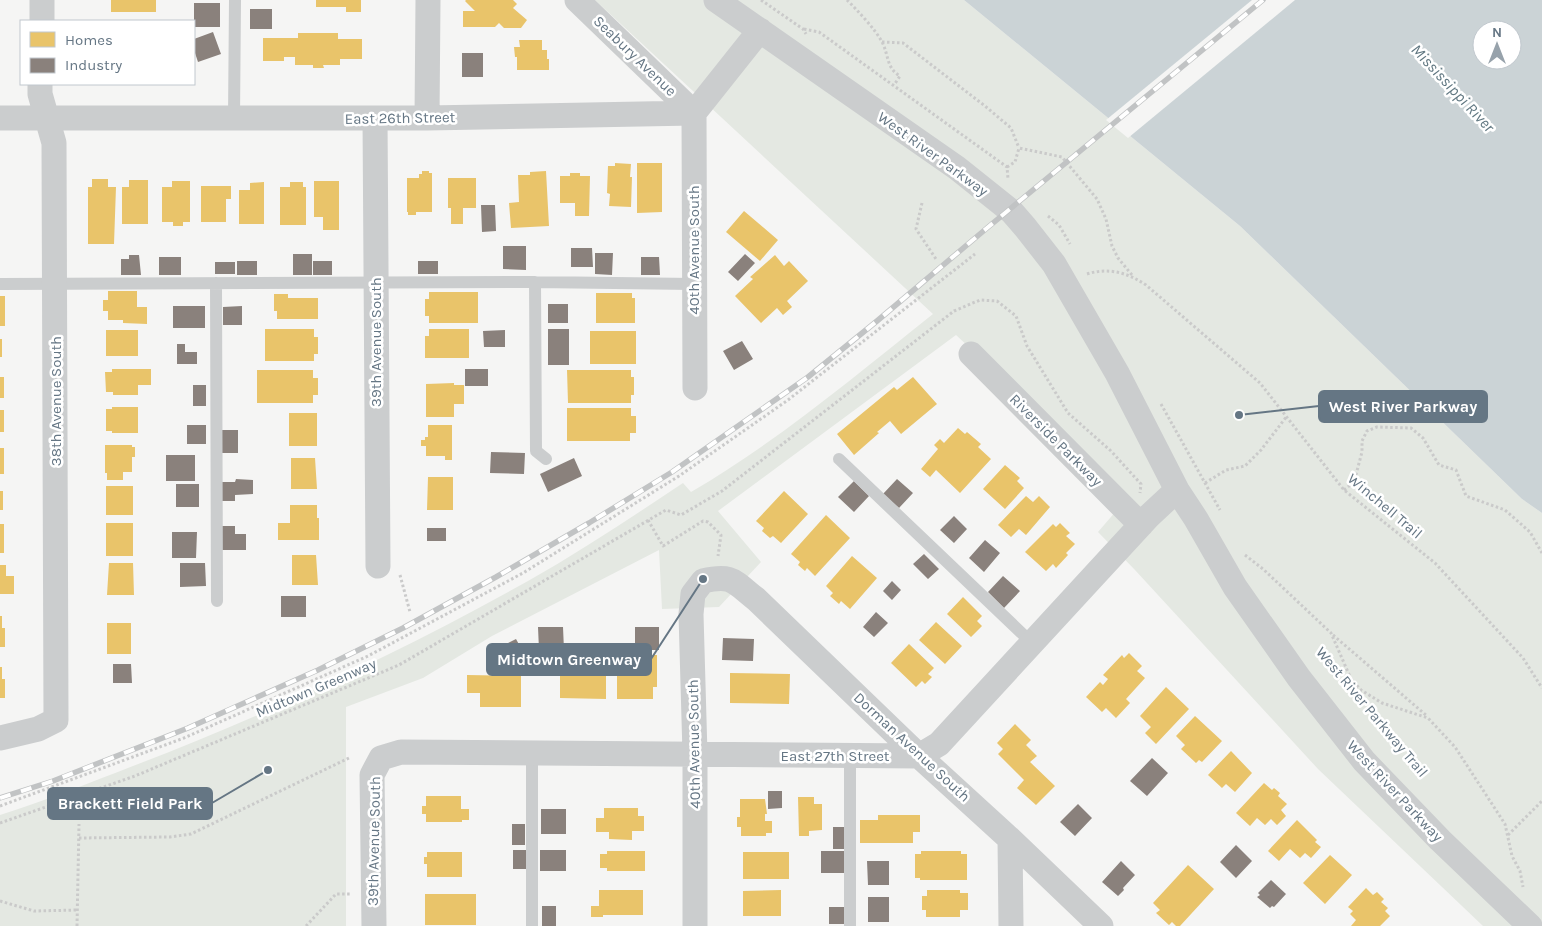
<svg xmlns="http://www.w3.org/2000/svg" width="1542" height="926" font-family="Karla,sans-serif">
	<rect width="100%" height="100%" fill="#f5f5f4"/>
	<!-- green -->
	<path fill="#e4e8e2" d="M595,0H964L1240,226L1522,499L1542,513V926H1483L1318,769L1135,570L1098,532L1129,496L956,335L718,511L761,562L719,607L662,609L659,550L492,636L423,678L346,707V926H0V815C45,801 89,783 133,766C269,714 401,652 528,581C581,551 632,517 683,483L691,492C777,442 855,376 933,314Z"/>
	<!-- water -->
	<path fill="#cbd3d6" fill-rule="evenodd" d="M964,0H1542V513L1522,499L1240,226ZM1482,30H1512V60H1482Z"/>
	<!-- pier -->
	<path fill="#f5f5f4" d="M1252,0H1295L1128,138L1106,120Z"/>
	<!-- homes -->
	<path fill="#e9c46a" d="M111,0H156V12H111Z
		M316,0H361V12H346V7H316Z
		M466,0H513L517,4L513,8L527,20L521,28H504L499,23L495,27H463V11H475L465,1Z
		M298,33H338V39H362V59H340V65H323L324,68H313V65H295V57H284V61H263V38H298Z
		M519,40H542V50H547V59H549V70H517V57H515L514,47H520Z
		M615,163L631,164L630,177H632L631,207L609,206L610,194L607,193L608,166H615Z
		M637,163H662V212L637,213Z
		M422,171H429V173H432V212H416V215H408V212H407V178H419V174H422Z
		M546,171L549,226L511,228L509,203L519,202L518,175H530V172Z
		M570,173H580V176H590L589,216H575V203H560V176H570Z
		M448,178H476V208H463V224H451V208H448Z
		M92,179H108V187H116L114,244H88V187H92Z
		M129,180H148V224H122V187H129Z
		M172,181H190V222H183V226H173V222H162V187H172Z
		M314,181H339V230H323V217H314Z
		M264,182V224H239V190H250V183Z
		M290,182H303V187H306V225H280V187H290Z
		M201,186H231V199H226V222H201Z
		M744,211L778,240L760,261L726,232Z
		M775,255L784,266L789,261L808,281L787,301L792,307L783,315L777,308L761,323L735,296L753,279L750,277Z
		M108,291H137V307H147V324L123,323V320H108V311H103V300H108Z
		M429,292H478V323H429V316H425V299H429Z
		M596,293H632V298H635V323H596Z
		M274,294H288V298H318V319H277V311H274Z
		M0,296H5V326H0Z
		M265,329H314V337H318V354H314V361H265Z
		M429,329H469V358H425V336H429Z
		M106,330H138V356H106Z
		M590,331H636V364H590Z
		M0,339H2V357H0Z
		M112,369H151V385H138V395H113V392H106L105,372H112Z
		M257,370H313V378H318V395H313V403H257Z
		M567,370H631V377H634V395H631V403H568Z
		M0,377H4V398H0Z
		M913,377L937,404L901,434L890,421L877,432L879,433L854,455L837,434L894,387L897,390Z
		M454,383V385H464V404H454V417H426V384Z
		M112,407H138V433H112V431H106V409H112Z
		M567,408H631V416H636V433H630V441H567Z
		M0,410H4V432H0Z
		M289,413H317V446H289Z
		M428,425H452V460H445V456H426V446H421V440H425V437H428Z
		M958,428L965,434L967,432L981,444L978,447L991,459L960,493L936,470L930,477L921,469L938,449L934,445L940,439L944,443Z
		M105,445H132V447H135V457H132V472H123V480H107V473H105Z
		M0,448H4V474H0Z
		M291,458H315L317,489H291Z
		M1005,465L1020,478L1017,481L1024,488L1005,509L983,489Z
		M428,477H453V510H427Z
		M106,486H133V515H106Z
		M0,491H3V510H0Z
		M784,491L808,514L781,543L773,536L770,538L762,531L764,528L756,521Z
		M1026,496L1033,502L1039,496L1050,507L1026,535L1019,529L1011,537L998,525Z
		M290,505H317V518H319V540H278V523H290Z
		M826,515L850,538L815,576L807,568L805,571L798,565L800,562L791,554Z
		M106,523H133V556H106Z
		M1060,523L1070,533L1066,536L1075,544L1066,553L1068,555L1056,568L1053,564L1046,571L1025,552L1053,524L1056,527Z
		M0,524H4V553H0Z
		M292,555H316L318,585H292Z
		M852,556L877,578L850,609L841,601L839,604L830,596L833,593L826,586Z
		M109,563H133L134,595H107Z
		M0,565H6V576H14V594H0Z
		M963,597L982,616L977,621L982,626L971,637L947,614Z
		M0,616H2V628H5V647H0Z
		M936,622L962,646L945,664L919,640Z
		M107,623H131V654H107Z
		M909,644L934,668L928,674L932,677L925,684L922,681L916,687L891,663Z
		M1129,653L1142,666L1137,671L1145,678L1126,699L1130,703L1116,718L1106,708L1102,712L1086,697L1100,682L1103,685L1108,679L1103,675L1122,655L1124,658Z
		M629,655H657V687H653V699H617V671H629Z
		M0,667H2V679H5V698H0Z
		M560,668H606V699L560,698Z
		M730,673L790,674L789,704L730,703Z
		M467,675L521,676V707H480V693H467Z
		M1166,687L1189,709L1156,744L1145,733L1151,727L1140,716Z
		M1195,716L1222,741L1202,762L1199,760L1196,763L1181,749L1185,745L1176,736Z
		M1015,724L1031,740L1026,745L1037,756L1030,762L1055,786L1036,805L1017,788L1024,780L998,754L1003,749L997,743Z
		M1231,751L1252,773L1235,792L1226,784L1222,788L1208,775Z
		M1264,783L1272,790L1274,788L1280,793L1278,796L1287,804L1281,810L1286,816L1277,825L1271,819L1265,825L1257,818L1250,826L1236,813Z
		M426,796H461V809H469V820H462V822H426V814H422V806H426Z
		M798,797H814V804H822V830L809,831V836H799Z
		M740,799H765L767,814H765V821H772V833H766V836H741V827H737V817H740Z
		M604,808H638V816H644V831H632V840L609,839V832H596V818H604Z
		M878,815H920V832H913V843H860V820H878Z
		M1297,820L1317,840L1315,842L1321,847L1311,858L1305,853L1300,858L1290,849L1279,861L1268,851Z
		M607,851H645V871H607V868H600V854H607Z
		M921,851H961V854H967V880H920V878H915V854H921Z
		M427,852H462V877H427V864H424V857H427Z
		M743,852H789V879H743Z
		M1330,855L1352,875L1325,904L1303,883Z
		M1188,865L1214,889L1180,926H1176L1172,922L1169,925L1156,913L1160,910L1153,903Z
		M1366,888L1373,895L1377,892L1384,899L1381,902L1388,908L1385,911L1390,916L1380,926H1351L1356,920L1350,914L1353,911L1348,907Z
		M599,890H643V915H603V917H591V906H599Z
		M781,890V916H743V891Z
		M927,890H960V893H968V910H960V917H926V910H922V896H927Z
		M425,894H476V925H425Z"/>
	<!-- industry -->
	<path fill="#8a817c" d="M194,3H220V27H194Z
		M250,9H272V29H250Z
		M213,32L221,54L198,62L194,50V39Z
		M462,53H483V77H462Z
		M481,205H495L496,231L482,232Z
		M503,246H526V270L503,269Z
		M571,248H592L593,267H571Z
		M595,253H613L612,275L595,274Z
		M293,254H312V275H293Z
		M745,254L755,263L738,281L728,272Z
		M129,255H139L141,275H121V259H129Z
		M159,257H181V275H159Z
		M641,257H659L660,275H641Z
		M237,261H257V275H237Z
		M313,261H332V275H313Z
		M418,261H438V274H418Z
		M215,262H235V274H215Z
		M548,304H568V323H548Z
		M173,306H205V328H173Z
		M242,306V325H223V307Z
		M548,329H569V365H548Z
		M505,330V347H484L483,331Z
		M742,341L753,359L734,370L723,351Z
		M177,344H185V352H197V364H177Z
		M465,369H488V386H465Z
		M193,385H206V406H193Z
		M187,425H206V444H187Z
		M220,430H238V453H220Z
		M491,452L525,453L524,474L490,473Z
		M166,455H195V481H166Z
		M574,458L582,476L548,492L540,474Z
		M236,479L253,480V494L235,495V501H220V482H235Z
		M897,479L913,493L899,508L883,494Z
		M854,481L869,496L854,512L838,497Z
		M176,484H199V507H176Z
		M954,516L967,529L954,543L940,530Z
		M219,526H235V534H246V550H219Z
		M427,528H446V541H427Z
		M172,532H197L196,558H172Z
		M985,540L1000,553L984,572L969,558Z
		M924,554L939,569L928,579L913,564Z
		M180,563H205L206,586L180,587Z
		M1003,576L1020,591L1004,608L988,592Z
		M892,581L901,590L892,600L883,591Z
		M281,596H306V617H281Z
		M876,612L888,623L874,637L863,627Z
		M538,627H563L564,650H539Z
		M635,627H659V650H635Z
		M723,638L754,639L753,661L722,660Z
		M516,639L527,659L511,668L500,647Z
		M113,664H131L132,683H113Z
		M1152,758L1168,773L1147,796L1130,781Z
		M768,791H782V808L768,809Z
		M1078,804L1092,818L1075,836L1060,822Z
		M541,809H566V834H541Z
		M512,824H525V845H512Z
		M833,827H845L846,849H833Z
		M1236,845L1252,861L1236,878L1220,862Z
		M513,850H526V869H513Z
		M540,850H566V871H540Z
		M821,851H846V873H821Z
		M867,861H889V885H868Z
		M1121,861L1135,875L1123,888L1124,890L1118,896L1102,882Z
		M1271,880L1286,894L1274,907L1272,906L1270,908L1257,897L1260,895L1258,893Z
		M868,897H889V922H868Z
		M542,906H556V926H542Z
		M829,907H844V924H829Z"/>
	<g fill="none" stroke-linecap="round" stroke-linejoin="round">
		<!-- path -->
		<path stroke="#cacaca" stroke-width="3" stroke-dasharray="2.5 2.5" stroke-linecap="butt" d="M761,0L803,29L806,34
			M847,0C857,10 876,30 882,42C889,55 886,68 900,76L894,85
			M804,29L819,32L1007,167L1008,179
			M882,42L903,43L985,106L1011,128L1019,148
			M1007,167L1015,162L1019,148L1062,157L1097,199L1106,219L1112,246L1118,258L1132,275
			M922,203L916,229L936,259
			M1048,216L1059,225L1070,244
			M1087,274C1109,267 1128,273 1146,285L1260,383L1344,490L1435,563L1523,658L1542,688
			M1161,404L1220,510
			M1205,483L1226,470L1245,466L1261,450L1287,416
			M1344,490L1354,482L1362,452V441L1367,431L1377,427L1411,428L1423,438L1439,465L1456,470L1466,496L1505,510L1530,532L1542,553
			M648,520L663,546L703,521L708,522L721,535L718,556
			M1245,555L1263,569L1331,633L1351,679L1361,690L1382,703L1428,718L1455,747L1505,824L1512,856L1520,871L1523,887
			M400,575L410,612
			M1333,635L1427,716
			M0,806L184,738L368,656L523,573L679,476L788,400L975,254
			M0,823L135,776L399,665L666,510L681,515L722,491L954,311L980,300L997,301L1016,316L1027,346L1068,413L1111,451L1141,484L1140,493
			M1508,835L1542,801
			M79,838L170,837L191,834L351,757
			M0,901L34,911L78,910
			M77,926L79,824
			M306,926L336,894H352"/>
		<!-- service -->
		<path stroke="#cbcdce" stroke-width="12" d="M234,118L235,0
			M535,282L536,451L546,459
			M216,283L217,601
			M0,284L535,282L694,284
			M839,459L1032,643
			M532,753V926
			M850,926V756"/>
		<!-- minor -->
		<path stroke="#cbcdce" stroke-width="25" d="M577,0L694,113L695,388
			M716,0L957,168L1012,212L1025,227L1054,264L1117,373L1177,490L1196,519L1235,587L1299,678L1364,761L1440,840L1530,926
			M42,21V0
			M0,118H427L694,113L760,30
			M375,118L378,566
			M427,118L428,0
			M971,354L1141,525
			M0,738L38,729L56,720L54,143L40,94V84
			M1010,839L1011,926
			M374,926L372,775L381,758L401,752L919,756L939,744L1149,516L1177,490
			M695,926V754L691,614L693,594L703,581C733,574 734,582 756,599L919,756L1010,839L1101,926"/>
		<!-- rail casing -->
		<g stroke="#c1c3c4" stroke-width="5.5">
			<path id="rail" d="M0,798L53,781L188,728L318,670L403,628L496,577L589,523L672,472L808,377L877,321L987,228L1263,0"/>
		</g>
		<!-- rail -->
		<use href="#rail" stroke="#fff" stroke-width="4" stroke-dasharray="11" stroke-linecap="butt"/>
	</g>
	<g text-anchor="middle" dominant-baseline="central" stroke-width="5" stroke-linejoin="round" paint-order="stroke">
		<!-- street labels -->
		<g font-size="15" fill="#657684" stroke="#fff">
			<text transform="translate(635 56) rotate(44)">Seabury Avenue</text>
			<text transform="translate(400 118) rotate(-1)">East 26th Street</text>
			<text transform="translate(933 154) rotate(36)">West River Parkway</text>
			<text transform="translate(694 250) rotate(-90)">40th Avenue South</text>
			<text transform="translate(376 342) rotate(-90)">39th Avenue South</text>
			<text transform="translate(56 401) rotate(-90)">38th Avenue South</text>
			<text transform="translate(1056 440) rotate(45)">Riverside Parkway</text>
			<text transform="translate(1385 506) rotate(40)">Winchell Trail</text>
			<text transform="translate(316 688) rotate(-23)">Midtown Greenway</text>
			<text transform="translate(1372 712) rotate(50)">West River Parkway Trail</text>
			<text transform="translate(694 744) rotate(-91)">40th Avenue South</text>
			<text transform="translate(912 747) rotate(43)">Dorman Avenue South</text>
			<text x="835" y="756">East 27th Street</text>
			<text transform="translate(1395 791) rotate(47)">West River Parkway</text>
			<text transform="translate(374 841) rotate(-89)">39th Avenue South</text>
		</g>
		<!-- water labels -->
		<g font-size="16" font-style="italic" fill="#607781" stroke="#fff">
			<text transform="translate(1453 88) rotate(47)">Mississippi River</text>
		</g>
	</g>
	<!-- callouts -->
	<path fill="none" stroke="#657684" stroke-width="2" d="M1239 415L1319 406M703 579L651 659M268 770L212 803"/>
	<g fill="#657684" stroke="#fff" stroke-width="2">
		<circle cx="1239" cy="415" r="5"/>
		<circle cx="703" cy="579" r="5"/>
		<circle cx="268" cy="770" r="5"/>
	</g>
	<g fill="#657684" stroke="#657684" stroke-width="2">
		<rect x="1319" y="391" width="168" height="31" rx="5"/>
		<rect x="487" y="644" width="164" height="31" rx="5"/>
		<rect x="48" y="788" width="164" height="31" rx="5"/>
	</g>
	<g font-size="16" text-anchor="middle" font-weight="bold" fill="#fff">
		<text x="1403" y="412">West River Parkway</text>
		<text x="569" y="665">Midtown Greenway</text>
		<text x="130" y="809">Brackett Field Park</text>
	</g>
	<!-- legend -->
	<rect x="20" y="20" width="175" height="65" fill="#ffffff" stroke="#c1c8ce"/>
	<rect x="30" y="32" width="25" height="15" fill="#e9c46a" stroke="#c1c8ce"/>
	<text x="65" y="45" font-size="15" fill="#657684">Homes</text>
	<rect x="30" y="58" width="25" height="15" fill="#8a817c" stroke="#c1c8ce"/>
	<text x="65" y="70" font-size="15" fill="#657684">Industry</text>
	<!-- north arrow -->
	<g transform="translate(1497 45)"><circle r="24" fill="#ffffff" stroke="#c1c8ce"/>
	<path d="M0-4L9 19L0 12L-9 19Z" fill="#97a2ab"/>
	<text y="-8" font-size="14" font-weight="bold" text-anchor="middle" fill="#657684">N</text>
	</g>
</svg>
